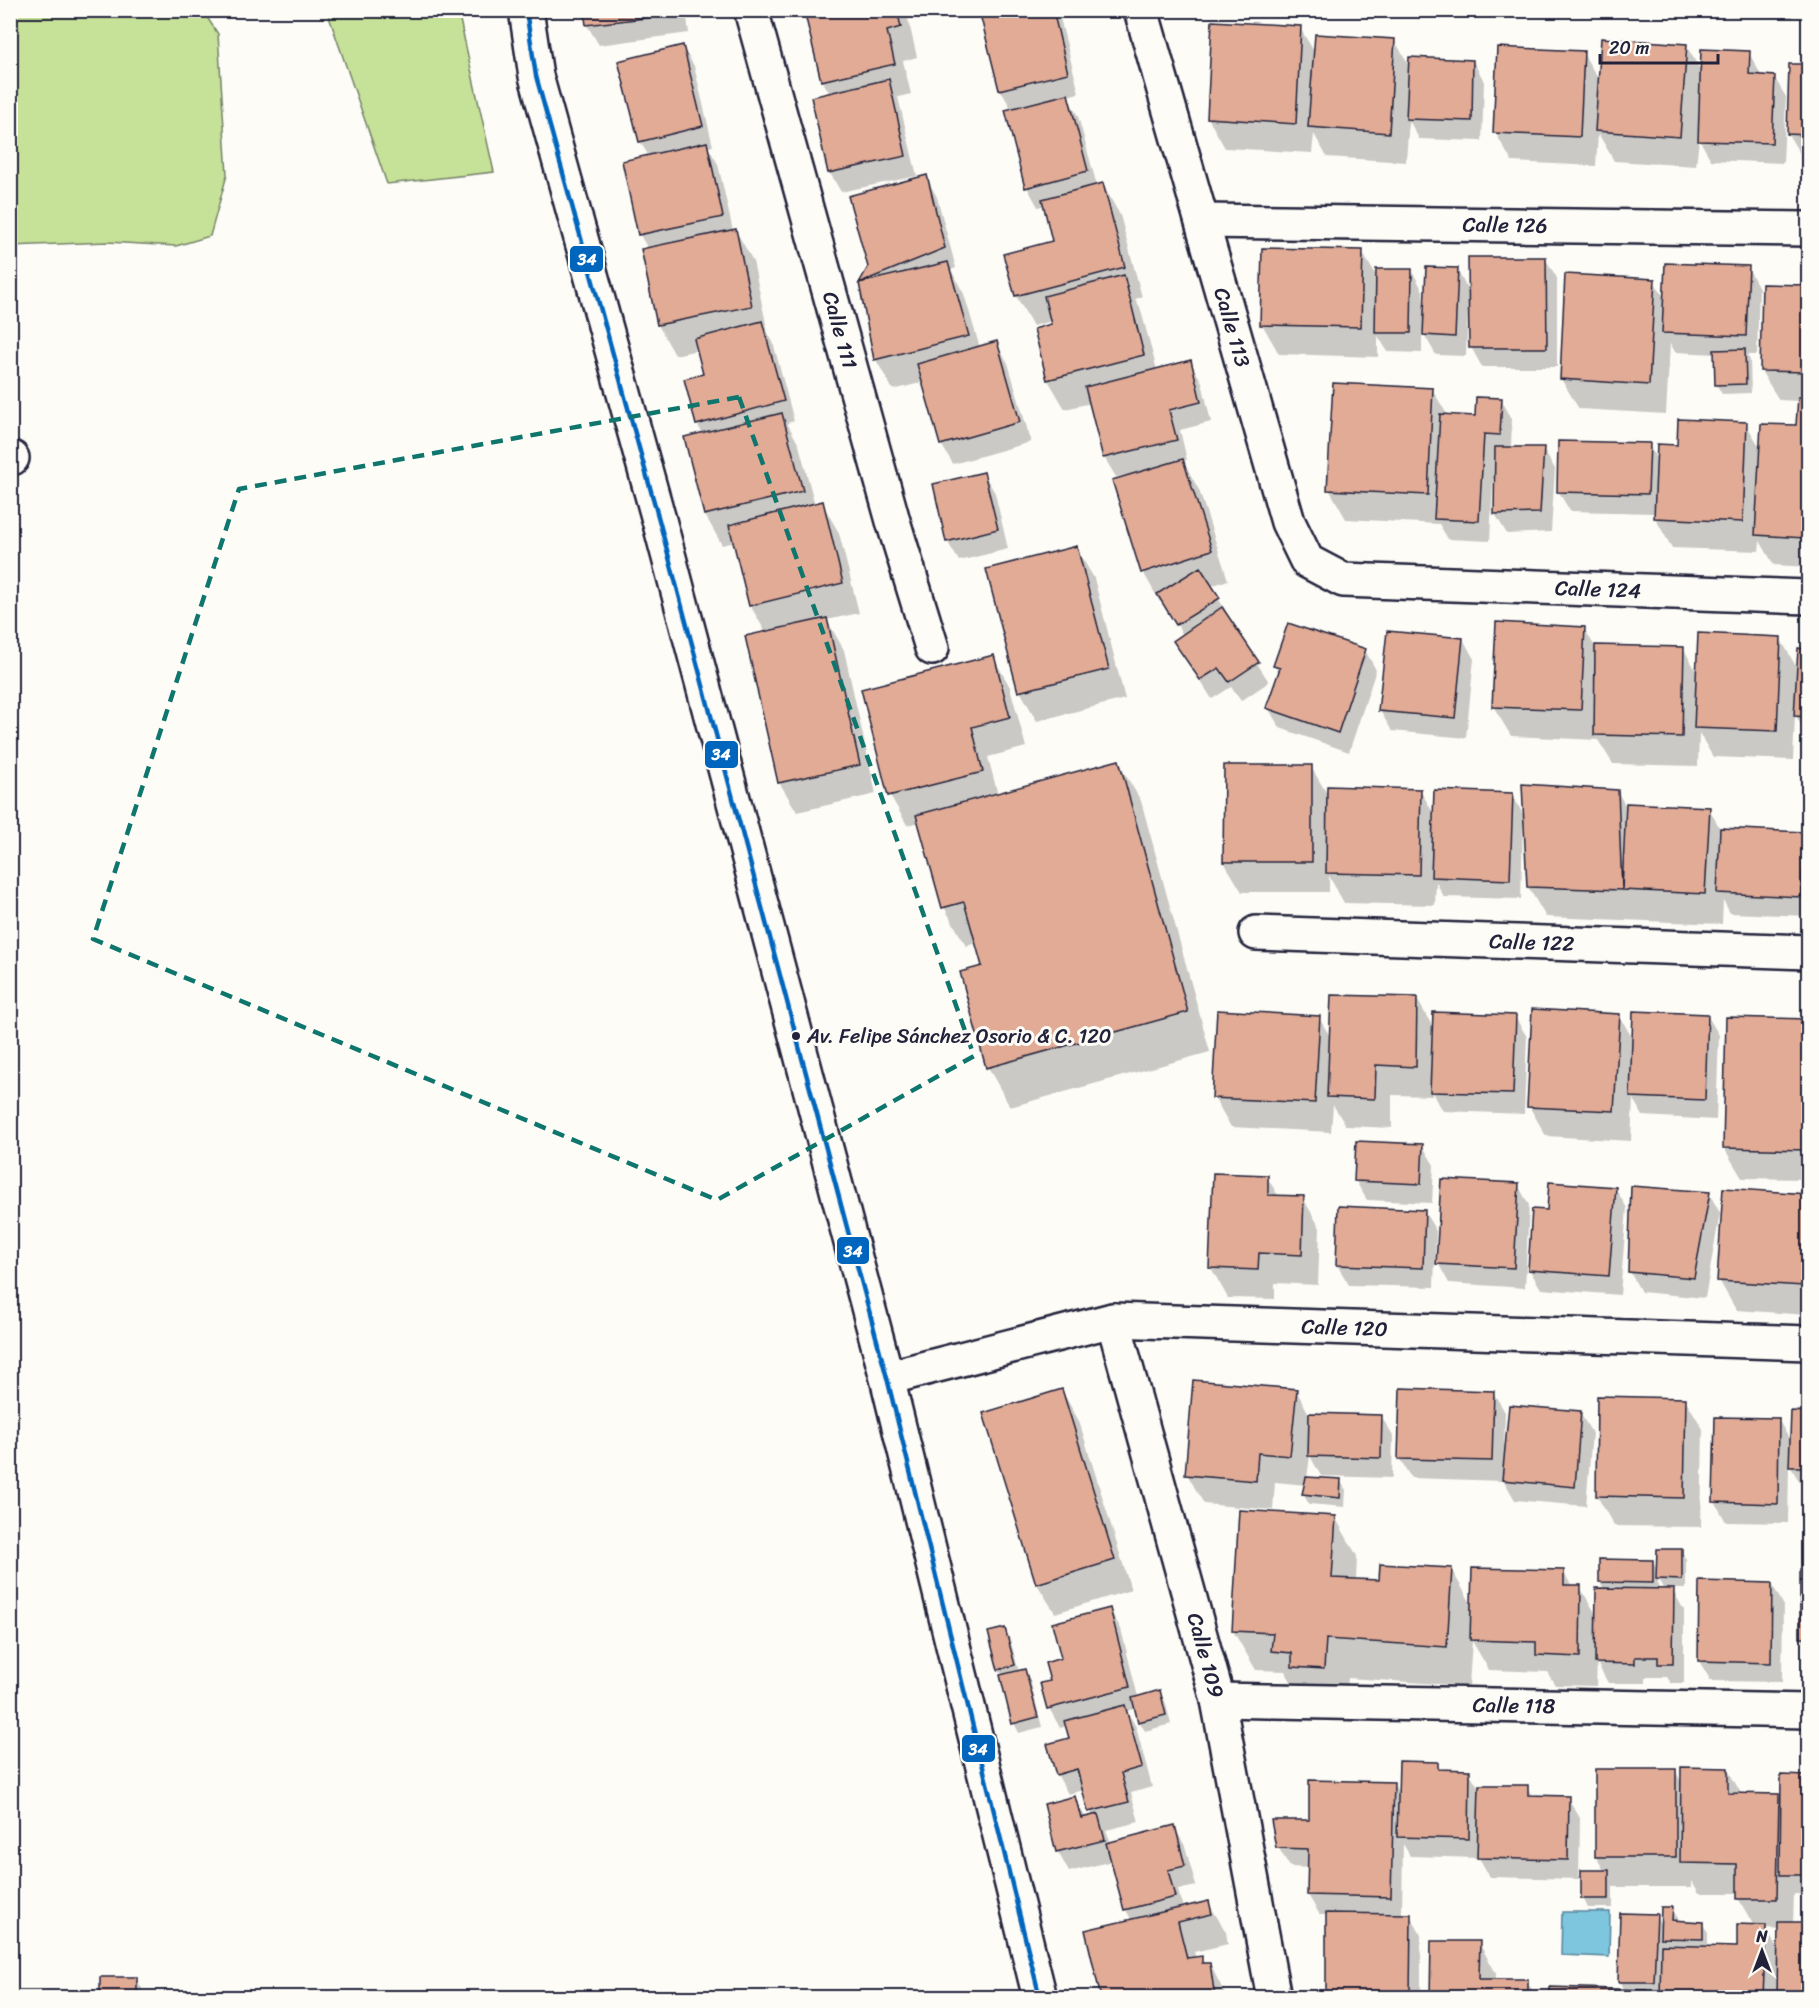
<svg xmlns="http://www.w3.org/2000/svg" width="1819" height="2008" font-family="Sriracha,sans-serif">
	<rect width="100%" height="100%" fill="#fdfcf7"/>
	<filter id="ink" filterUnits="userSpaceOnUse"><feTurbulence type="fractalNoise" baseFrequency=".0167" numOctaves="2"/><feDisplacementMap in="SourceGraphic" scale="12" xChannelSelector="R" yChannelSelector="G"/><feConvolveMatrix kernelMatrix="1 2 1 2 8 2 1 2 1" color-interpolation-filters="sRGB"/></filter>
	<g filter="url(#ink)">
		<!-- green -->
		<path fill="#c6e198" stroke="#74826a" stroke-width="1.5" d="M10,11H203L218,34L227,175L210,236L176,246L107,242L11,246Z
			M327,11H458L494,172L387,184Z"/>
		<!-- water -->
		<path fill="#7dc6dd" stroke="#59849c" stroke-width="1.5" d="M1562,1912H1610L1609,1957L1561,1955Z"/>
		<!-- shadow -->
		<path fill="#0003" fill-rule="evenodd" d="M586,10H686L689,33L599,45L587,25Z
			M805,10H906L917,57L903,61L911,94L898,97L917,176L841,192L830,173V94L822,80Z
			M980,10H1056L1060,18L1079,93L1067,96L1078,116L1097,186L1103,185L1120,215L1142,297L1135,299L1140,307L1157,370L1190,362L1202,382L1211,422L1180,430L1187,460L1183,461L1199,490L1228,580L1211,586L1230,618L1229,619L1269,682L1241,701L1231,687L1212,699L1175,641L1183,635L1163,601L1160,602L1143,572L1127,475L1116,477L1104,457L1091,403L1065,409L1048,380L1053,325L1052,321L1033,326L1016,296L1005,255L1054,242L1045,205L1038,207L1027,187L1012,110L1000,89Z
			M1189,10H1418V16Z
			M1714,10H1793V18L1718,16Z
			M1803,10H1808V19Z
			M1300,28L1315,53L1395,41L1410,67L1473,61L1484,81L1482,141L1419,139L1409,120L1406,162L1327,157L1314,134L1312,153L1225,148L1208,118Z
			M1686,45L1702,73L1749,53L1760,73V76L1774,77L1786,97L1783,163L1711,160L1699,139L1696,166L1614,161L1598,133L1596,166L1512,162L1495,132L1583,53L1600,82Z
			M682,46L694,66L713,146L708,147L718,164L733,231H736L753,261L768,333L773,342L794,421L787,423L799,445L815,505L822,503L839,533L859,613L827,620L844,650L876,794L797,812L779,782L766,633L750,605L735,542L722,545L705,515L686,439L703,434L697,424L705,375L698,350L675,355L658,325L643,250L648,249L640,235L649,156L640,142Z
			M1790,65L1808,66V164H1806L1788,134Z
			M926,177L937,197L956,268L951,270L964,294L980,348L996,343L1008,363L1031,442L953,464L941,444L924,382L893,390L876,360L860,283Z
			M1362,252L1377,277L1412,271L1423,291V308H1426L1457,270L1470,293L1545,258L1557,278V367H1482L1471,347L1470,310H1468L1466,356L1436,355L1422,331V353L1388,352L1378,336V357L1279,354L1262,324Z
			M1748,268L1759,288L1757,355H1747L1750,360L1751,393L1722,394L1716,384V354L1675,352L1670,343L1666,414L1579,409L1561,379L1567,276L1654,281L1665,299Z
			M1764,285L1808,287V567L1774,565L1760,541L1759,551L1672,548L1655,518V513L1570,511L1558,491L1649,445L1657,460L1678,446L1746,424L1761,449L1798,427L1799,401L1779,400L1761,371Z
			M1432,389L1448,416L1476,418L1501,399L1512,419L1511,448L1543,449L1555,469L1551,532L1507,534L1495,514L1496,479H1493L1490,541L1448,539L1439,524L1346,519L1329,489Z
			M984,474L995,493L1008,549L959,561L947,541Z
			M1076,548L1094,578L1125,699L1037,721L1020,691Z
			M1584,628L1595,647L1683,648L1698,674L1780,638L1798,670L1800,650L1808,651V735L1795,715L1793,760L1713,757L1699,733L1698,766L1613,764L1598,740L1511,736L1493,706Z
			M1463,639L1474,659L1466,738L1392,731L1380,711Z
			M1365,650L1376,670L1349,752L1280,728L1268,708L1280,674L1274,665Z
			M993,657L1010,687L1026,747L988,757L998,795L1118,762L1141,801L1210,1052L1010,1107L988,1067L984,967L977,943L966,946L944,907L920,822L907,825L890,795Z
			M1311,767L1329,797L1420,790L1435,816L1512,794L1525,818L1617,791L1628,810L1709,809L1721,830L1804,834L1808,842V916L1730,913L1723,900L1722,924L1546,917L1528,887L1525,823H1523L1521,899L1444,897L1436,882L1435,905L1344,903L1329,876V892H1242L1224,862Z
			M1417,999L1434,1029L1515,1017L1527,1037L1524,1114L1443,1111L1432,1092V1096L1392,1095V1128L1346,1126L1333,1105L1331,1132L1231,1127L1214,1097L1319,1018L1331,1038Z
			M1619,1015L1634,1041L1707,1015L1719,1035L1716,1120L1643,1116L1633,1099L1631,1141L1546,1136L1529,1106Z
			M1727,1019L1808,1020V1179L1742,1178L1724,1148Z
			M1422,1145L1434,1165L1432,1203L1367,1200L1355,1180Z
			M1267,1177L1279,1197L1303,1198L1320,1228L1318,1285L1275,1283V1299L1228,1298L1211,1268Z
			M1518,1185L1529,1205L1525,1288L1449,1283L1438,1263Z
			M1615,1188L1627,1208L1620,1295L1541,1289L1529,1269L1549,1212Z
			M1724,1190L1808,1195V1315L1736,1310L1719,1280Z
			M1709,1193L1720,1213L1705,1298L1641,1292L1630,1272Z
			M1424,1211L1436,1231L1434,1287L1349,1285L1337,1265Z
			M1296,1390L1309,1414L1381,1416L1393,1436L1392,1478L1321,1476L1310,1456L1307,1479L1340,1480L1346,1490L1345,1507L1309,1504L1303,1494L1306,1485L1275,1482L1273,1510L1204,1504L1187,1474Z
			M1062,1391L1079,1421L1131,1590L1055,1613L1037,1584Z
			M1493,1392L1505,1412L1504,1445L1580,1413L1592,1433L1586,1506L1515,1500L1504,1481L1411,1478L1399,1458Z
			M1685,1399L1703,1429L1701,1527L1614,1526L1597,1496Z
			M1792,1413H1808V1487L1802,1486L1789,1464L1788,1523L1726,1522L1715,1502L1778,1419L1791,1442Z
			M1335,1517L1357,1556L1356,1580L1380,1582L1451,1569L1472,1605L1563,1571L1572,1587H1580L1597,1616L1605,1590L1600,1582L1652,1561L1658,1571L1681,1550L1686,1560V1589H1672L1684,1610V1683H1671L1667,1677H1646V1683H1608L1597,1663L1596,1686L1555,1685L1547,1672L1489,1670L1472,1641L1469,1686L1348,1678L1346,1707L1296,1690L1285,1671L1256,1670L1233,1631ZM1658,1579L1664,1590H1658Z
			M1802,1570L1808,1571V1650L1801,1637Z
			M1772,1584L1783,1604L1782,1682L1711,1681L1699,1661Z
			M1110,1610L1121,1629L1138,1697L1159,1692L1165,1701L1171,1724L1145,1731L1139,1721L1136,1708L1127,1711L1136,1727L1152,1787L1131,1793L1139,1822L1106,1830L1111,1843L1174,1827L1185,1846L1196,1886L1178,1890L1183,1908L1208,1902L1226,1932L1228,1944L1194,1952L1196,1958H1201L1205,1965L1210,1964L1227,1998H1102L1132,1921L1126,1910L1112,1861L1069,1872L1058,1852L1045,1805L1074,1798L1086,1818L1093,1817L1084,1790L1068,1794L1057,1774L1071,1739L1067,1726L1060,1728L1049,1708L1052,1682L1063,1659Z
			M1004,1629L1010,1639L1019,1672L1025,1670L1030,1680L1042,1727L1019,1733L1014,1723L1003,1676L999,1669Z
			M1437,1764L1441,1770L1469,1772L1481,1791L1527,1787L1533,1797L1568,1798L1580,1818L1579,1879L1490,1877L1479,1858L1410,1856L1403,1844L1402,1915H1410L1421,1935V1998H1327L1328,1915H1320L1308,1895L1309,1868L1290,1867L1278,1847L1310,1822L1393,1783L1400,1796Z
			M1675,1770L1682,1784L1728,1770L1742,1795H1778L1782,1803L1783,1777L1808,1778V1895L1794,1894L1793,1924H1804L1808,1932V1998H1551L1625,1991L1620,1981L1656,1916L1662,1927L1672,1909L1678,1918L1677,1922L1702,1923L1708,1933V1947L1738,1948L1754,1926L1738,1898V1893H1699L1692,1881V1887H1613V1908H1588L1583,1898L1605,1872L1596,1857ZM1766,1928L1779,1929V1951L1770,1936Z
			M1479,1943L1496,1973V1981H1527L1537,1998H1432Z
			M136,1979L142,1988V1998H101Z"/>
		<!-- building -->
		<path fill="#e1ab96" stroke="#22223b" stroke-width="1.5" d="M584,10H678L679,14L586,25Z
			M804,10H897L901,27L887,31L895,64L821,81Z
			M992,10H1053L1068,73L999,90L980,14Z
			M1212,21L1301,26L1296,124L1207,118Z
			M1315,34L1395,39L1389,133L1308,127Z
			M1601,38L1687,44L1680,137L1595,131Z
			M683,45L703,126L639,142L618,61Z
			M1497,47L1584,51L1580,137L1493,133Z
			M1701,49L1750,51L1749,74L1775,76L1772,143L1698,141Z
			M1409,57L1473,60L1472,121L1406,119Z
			M1789,64H1808V135L1787,134Z
			M889,79L906,156L828,173L811,97Z
			M1068,94L1088,171L1025,188L1005,110Z
			M707,142L723,217L638,235L622,161Z
			M927,175L945,248L859,283L868,267L848,196Z
			M1103,183L1125,267L1015,296L1003,254L1052,241L1042,199Z
			M736,229L752,306L657,325L641,249Z
			M1262,248L1363,250L1361,327L1260,325Z
			M1468,257H1546L1547,348H1469Z
			M948,262L969,336L874,360L859,283Z
			M1665,263L1749,266L1746,336L1662,333Z
			M1426,267L1458,268L1455,337L1423,335Z
			M1376,269H1412L1411,333H1375Z
			M1565,274L1655,279L1649,385L1560,379Z
			M1124,275L1144,355L1047,380L1034,329L1051,324L1044,296Z
			M1762,284L1808,285V372L1760,371Z
			M762,321L784,401L696,425L684,379L703,374L694,339Z
			M997,341L1020,422L940,445L917,364Z
			M1745,349L1746,384L1715,385L1714,350Z
			M1191,360L1201,402L1169,410L1177,440L1103,458L1085,387Z
			M1333,383L1433,388L1428,495L1327,490Z
			M1476,397L1502,398L1500,435L1484,434L1479,521L1434,519L1440,414L1475,416Z
			M1798,397H1808V504L1806,503L1805,538L1755,535L1761,424L1796,425Z
			M782,413L803,491L704,515L684,437Z
			M1678,419L1747,422L1743,522L1654,518L1657,444L1677,445Z
			M1558,441L1650,443L1648,494L1557,492Z
			M1495,447H1544L1540,513L1494,514Z
			M1183,459L1212,550L1141,573L1112,480Z
			M984,472L998,529L946,542L933,484Z
			M823,501L843,583L749,606L729,525Z
			M1077,546L1109,669L1018,692L986,569Z
			M1200,567L1220,598L1176,625L1157,594Z
			M1222,607L1259,662L1229,682L1219,668L1200,680L1173,641Z
			M827,618L860,765L778,783L745,636Z
			M1496,622L1585,627L1581,710L1492,707Z
			M1288,623L1366,649L1338,733L1266,708L1280,668L1273,666Z
			M1387,631L1463,638L1455,718L1378,711Z
			M1698,633L1781,637L1777,731L1694,728Z
			M1595,645L1684,647L1682,737L1594,735Z
			M1798,648L1808,649V717L1794,716Z
			M994,655L1010,717L972,727L983,772L888,796L861,689Z
			M1119,760L1188,1012L986,1068L960,972L982,966L964,902L942,908L916,815Z
			M1224,765H1312V862H1223Z
			M1522,784L1618,790L1622,890L1527,887Z
			M1327,786L1421,789L1419,875L1326,873Z
			M1434,790L1513,793L1510,880L1431,877Z
			M1626,803L1710,807L1705,894L1622,890Z
			M1720,828L1805,832L1801,897L1717,893Z
			M1331,995L1417,997L1416,1067L1376,1065L1375,1099L1327,1097Z
			M1532,1009L1620,1014L1614,1111L1527,1107Z
			M1217,1010L1320,1016L1315,1103L1212,1098Z
			M1633,1011L1708,1014L1705,1100L1630,1097Z
			M1433,1012L1516,1015L1513,1094L1430,1092Z
			M1726,1017L1808,1019V1150L1723,1148Z
			M1356,1141L1423,1144L1421,1184L1354,1181Z
			M1213,1173L1268,1175V1195L1304,1196L1302,1255L1259,1253L1258,1270L1209,1268Z
			M1441,1179L1519,1183L1514,1268L1436,1264Z
			M1549,1182L1616,1187L1609,1276L1528,1270L1532,1209L1547,1210Z
			M1631,1186L1710,1192L1694,1278L1628,1272Z
			M1723,1188L1808,1194L1804,1286L1717,1281Z
			M1338,1206L1425,1210L1423,1268L1336,1265Z
			M1193,1380L1297,1389L1290,1456L1258,1453L1256,1481L1185,1475Z
			M1400,1388L1494,1391L1492,1461L1398,1459Z
			M1062,1389L1115,1560L1036,1584L983,1413Z
			M1597,1396L1686,1398L1684,1498L1596,1496Z
			M1509,1405L1581,1411L1575,1487L1502,1480Z
			M1791,1411L1808,1412V1467H1789Z
			M1309,1413L1382,1415L1381,1458L1308,1456Z
			M1715,1417L1779,1418L1778,1504L1713,1502Z
			M1306,1477L1341,1479L1340,1498L1302,1494Z
			M1239,1510L1336,1516L1332,1578L1379,1580L1380,1564L1452,1568L1447,1647L1326,1639L1324,1669L1292,1667V1653L1271,1651L1273,1633L1232,1631Z
			M1657,1549H1682V1580L1656,1579Z
			M1599,1559L1653,1560V1583L1599,1582Z
			M1472,1568L1564,1570V1585H1581L1580,1657L1536,1655V1642L1470,1640Z
			M1800,1569H1808V1638H1800Z
			M1699,1581L1772,1583L1771,1663L1698,1661Z
			M1596,1588L1674,1589L1673,1664H1658V1657H1635V1664L1595,1663Z
			M1110,1608L1130,1687L1047,1709L1040,1683L1050,1681L1045,1663L1061,1658L1052,1623Z
			M1005,1628L1015,1665L998,1670L988,1632Z
			M1025,1669L1038,1717L1012,1724L1000,1675Z
			M1160,1690L1166,1715L1138,1722L1132,1698Z
			M1125,1705L1142,1767L1121,1773L1129,1802L1088,1812L1077,1769L1056,1775L1047,1744L1069,1738L1064,1721Z
			M1399,1761L1438,1762V1769L1470,1770L1469,1839L1397,1837Z
			M1681,1767L1728,1768V1793L1779,1794L1777,1899H1737V1864L1680,1863Z
			M1595,1769H1676V1857H1595Z
			M1781,1775L1808,1776V1875H1780Z
			M1309,1780L1394,1782L1391,1897L1307,1895L1308,1849L1276,1848L1271,1820H1309Z
			M1479,1785H1528V1795L1569,1796L1568,1860L1477,1858Z
			M1075,1796L1081,1818L1098,1814L1105,1840L1056,1852L1044,1804Z
			M1175,1825L1185,1866L1168,1870L1175,1897L1124,1910L1106,1843Z
			M1581,1870H1609V1899H1581Z
			M1209,1901L1212,1914L1178,1922L1187,1958L1202,1956V1963H1210L1215,1998H1101L1085,1930Z
			M1661,1907H1673L1672,1920L1703,1922V1939L1660,1938Z
			M1326,1913L1411,1914L1410,1998H1326Z
			M1620,1913L1657,1914L1654,1982H1618Z
			M1778,1922H1805V1947H1808V1998H1777Z
			M1737,1924L1766,1925L1763,1998H1660L1661,1945L1737,1947Z
			M1431,1941H1480L1479,1979H1528V1998H1430Z
			M100,1977H137V1998H100Z
			M1550,1987L1647,1990V1998H1550Z"/>
		<g fill="none" stroke-linecap="round" stroke-linejoin="round">
			<!-- minor casing -->
			<g stroke="#22223b" stroke-width="38">
				<g id="minor">
					<path id="s1" d="M753,10V17L893,521L932,648"/>
					<path id="s2" d="M1141,10L1288,522L1307,561L1343,580L1808,597"/>
					<path id="s3" d="M1202,221L1808,229"/>
					<path d="M10,458H12"/>
					<path id="s4" d="M1256,933L1808,952"/>
					<path id="s5" d="M1113,1320L1218,1700L1274,1998"/>
					<path id="s6" d="M887,1378L1113,1320L1808,1343"/>
					<path id="s7" d="M1218,1700L1808,1711"/>
				</g>
			</g>
			<!-- tertiary casing -->
			<g stroke="#22223b" stroke-width="38">
				<path id="tertiary" d="M526,10L536,76L659,520L887,1378L1040,1998"/>
			</g>
			<!-- minor -->
			<use href="#minor" stroke="#fdfcf7" stroke-width="33"/>
			<!-- tertiary -->
			<use href="#tertiary" stroke="#fdfcf7" stroke-width="33"/>
			<!-- bus-1 casing -->
			<g stroke="#fdfcf7" stroke-width="9">
				<path id="bus-1" d="M526,10L536,76L659,520L887,1378L1040,1998"/>
			</g>
			<!-- bus-1 -->
			<use href="#bus-1" stroke="#0065bd" stroke-width="4.5"/>
		</g>
	</g>
	<!-- marked area -->
	<path fill="none" stroke="#0f766e" stroke-width="4.5" stroke-dasharray="12 8" stroke-linejoin="round" d="M739,397L974,1056L717,1200L93,939L239,489Z"/>
	<!-- markers -->
	<circle fill="#22223b" stroke="#fdfcf7" stroke-width="2" cx="796" cy="1036" r="5"/>
	<g text-anchor="middle" dominant-baseline="central" stroke-width="6" stroke-linejoin="round" paint-order="stroke">
		<!-- bus labels -->
		<g font-size="20" fill="#22223b" stroke="#fdfcf7" text-anchor="start">
			<text x="807" y="1036">Av. Felipe Sánchez Osorio &amp; C. 120</text>
		</g>
		<!-- street labels -->
		<g font-size="21" fill="#22223b" stroke="#fdfcf7">
			<text stroke="none"><textPath href="#s3" startOffset="303">Calle 126</textPath></text>
			<text stroke="none"><textPath href="#s2" startOffset="330">Calle 113</textPath></text>
			<text stroke="none"><textPath href="#s1" startOffset="332">Calle 111</textPath></text>
			<text stroke="none"><textPath href="#s2" startOffset="872">Calle 124</textPath></text>
			<text stroke="none"><textPath href="#s4" startOffset="276">Calle 122</textPath></text>
			<text stroke="none"><textPath href="#s6" startOffset="465">Calle 120</textPath></text>
			<text stroke="none"><textPath href="#s5" startOffset="348">Calle 109</textPath></text>
			<text stroke="none"><textPath href="#s7" startOffset="296">Calle 118</textPath></text>
		</g>
	</g>
	<g stroke="#fdfcf7" stroke-width="2">
		<rect x="569" y="245" width="35" height="28" rx="6" fill="#0065bd"/>
		<rect x="704" y="740" width="35" height="29" rx="6" fill="#0065bd"/>
		<rect x="836" y="1236" width="34" height="29" rx="6" fill="#0065bd"/>
		<rect x="961" y="1734" width="35" height="29" rx="6" fill="#0065bd"/>
	</g>
	<g font-size="16" text-anchor="middle" font-weight="bold" fill="#fff">
		<text x="587" y="265">34</text>
		<text x="721" y="760">34</text>
		<text x="853" y="1257">34</text>
		<text x="978" y="1755">34</text>
	</g>
	<!-- margin -->
	<rect width="1819" height="2008" fill="none" stroke="#fdfcf7" stroke-width="36"/>
	<rect x="18" y="18" width="1783" height="1972" fill="none" stroke="#22223b" stroke-width="2" filter="url(#ink)"/>
	<!-- north arrow -->
	<g transform="translate(1762 1951)" stroke="#fdfcf7" stroke-width="4.5" paint-order="stroke">
	<path d="M0-4.5L10 22L0 15L-10 22Z" fill="#22223b"/>
	<text y="-9" font-size="16" font-weight="bold" text-anchor="middle" fill="#22223b">N</text>
	</g>
	<!-- scale -->
	<path d="M1600 54v9h118v-9" fill="none" stroke="#22223b" stroke-width="3"/>
	<text x="1609" y="54" font-size="18" fill="#22223b" stroke="#fdfcf7" stroke-width="4.5" paint-order="stroke">20 m</text>
</svg>
